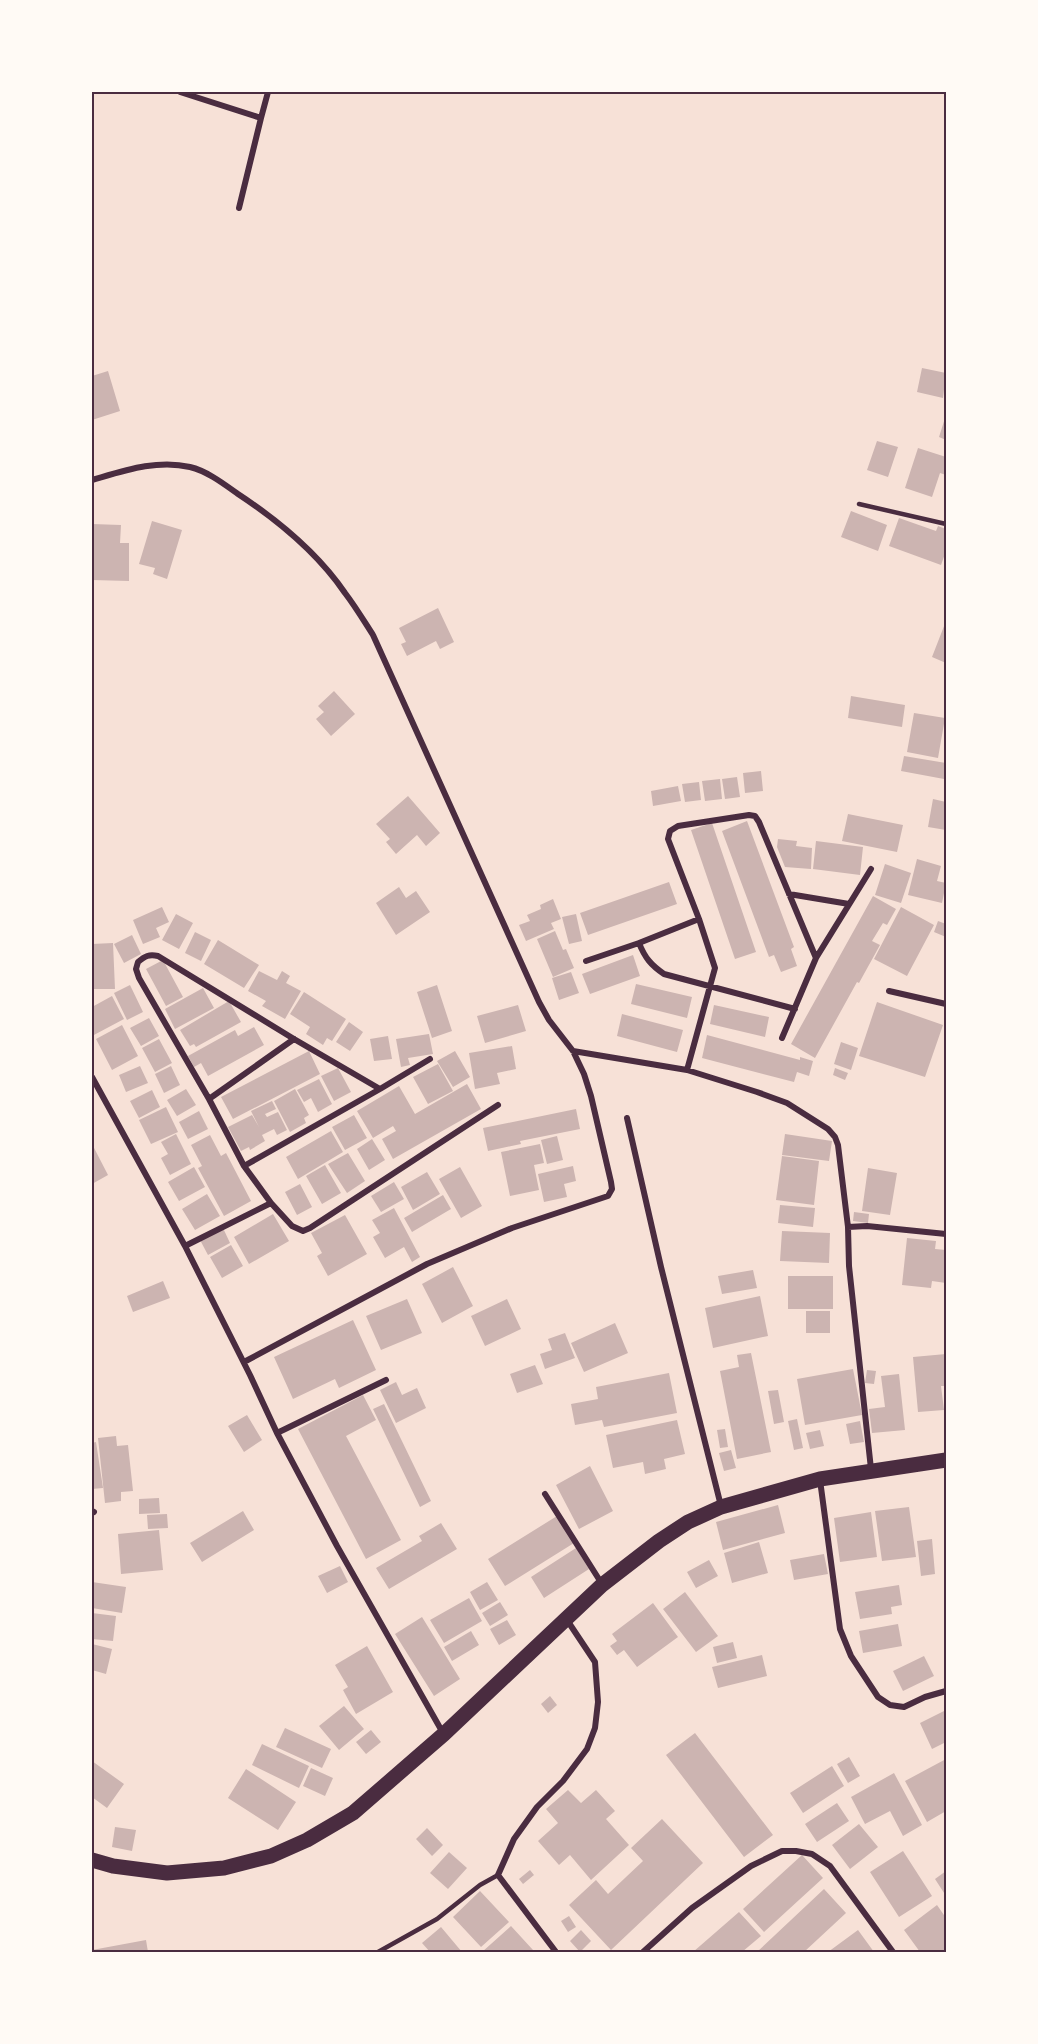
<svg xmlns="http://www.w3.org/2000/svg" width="1038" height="2044" font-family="'Roboto Serif',serif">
	<rect width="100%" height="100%" fill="#f7e1d7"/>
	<!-- building -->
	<path fill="#ccb4b1" d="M922,368L946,373L943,398L917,392Z
		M108,371L120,411L92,420V376Z
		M946,415V440L939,437Z
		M877,441L898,447L888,477L867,470Z
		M918,448L946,457V475L940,473L932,497L905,488Z
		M851,511L887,525L878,551L841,537Z
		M899,518L936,531L938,526L946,529V551L941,565L889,546Z
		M152,521L182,530L167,579L153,574L155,568L139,564Z
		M92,524L121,525L120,543H129V581L92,580Z
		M438,608L454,642L440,649L436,641L407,656L401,644L406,642L399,628Z
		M946,621V663L932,657Z
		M334,691L355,714L331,736L316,719L324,712L318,706Z
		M851,696L905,705L902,727L848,718Z
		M914,713L945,718L938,758L907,752Z
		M904,756L946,763L944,779L901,771Z
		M761,771L763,791L745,793L743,773Z
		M737,777L740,797L725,799L722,779Z
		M720,779L722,799L705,801L702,781Z
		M699,782L701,800L685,802L682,784Z
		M678,786L681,801L653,806L651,791Z
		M408,796L440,833L426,846L417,835L396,854L386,842L390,839L376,824Z
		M933,799L946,802V830L928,827Z
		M848,814L903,825L897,852L842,841Z
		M747,821L794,947L791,949L797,966L781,972L774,955L769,957L722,831Z
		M712,823L756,952L735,959L691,830Z
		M778,839L797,841L796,846L812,848L811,869L785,867L777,847Z
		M816,841L863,847L860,875L813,869Z
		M917,859L941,866L937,881L946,883L942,903L908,895Z
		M885,864L911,873L901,903L875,895Z
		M669,882L677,904L588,935L580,913Z
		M399,887L406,898L416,891L430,912L396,935L376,903Z
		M873,896L896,909L887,925L883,923L872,941L880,945L859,983L857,982L815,1058L791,1044Z
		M553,899L561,919L551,923L554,929L526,941L519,925L530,921L527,915L541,909L540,905Z
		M162,907L169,922L156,928L160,937L143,944L133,920Z
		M901,907L934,925L907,976L874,959Z
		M176,914L193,923L179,949L162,940Z
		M576,914L582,941L569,944L562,917Z
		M938,921L946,924V937L934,932Z
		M555,931L563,950L566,949L574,968L553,977L537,939Z
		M195,932L211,940L201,961L185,953Z
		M132,935L141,954L124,963L114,944Z
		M218,940L259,965L244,988L204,964Z
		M113,943L115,989H92V944Z
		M633,955L640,976L590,994L582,974Z
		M163,960L183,997L166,1006L146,969Z
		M259,971L277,980L282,971L290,976L286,983L301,991L285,1019L262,1006L266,1001L248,991Z
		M571,972L579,993L559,1000L552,978Z
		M636,984L692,997L687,1018L631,1004Z
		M130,985L143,1012L127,1020L114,993Z
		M437,985L452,1031L432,1038L417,992Z
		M203,988L214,1008L175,1029L165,1009Z
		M304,992L346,1019L332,1041L327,1038L323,1045L306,1034L310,1027L290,1014Z
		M112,996L124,1019L92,1036V1007Z
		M229,1001L241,1022L196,1047L194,1044L190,1046L180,1030Z
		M877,1002L943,1025L925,1077L859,1056Z
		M518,1005L526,1031L485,1043L477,1016Z
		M714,1005L769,1017L765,1037L710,1024Z
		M622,1014L683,1030L677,1052L617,1036Z
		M149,1018L159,1036L141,1046L130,1028Z
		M349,1022L363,1032L350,1051L336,1042Z
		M122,1025L138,1056L112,1070L96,1039Z
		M254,1027L264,1045L208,1076L201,1063L194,1067L188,1056L235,1030L238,1036Z
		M429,1034L433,1054L408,1058L410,1065L401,1067L396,1039Z
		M707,1035L800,1060V1057L813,1061L809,1076L797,1072L794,1082L702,1058Z
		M388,1036L392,1059L374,1061L370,1039Z
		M159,1039L172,1063L155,1072L142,1048Z
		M841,1042L858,1048L851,1070L834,1064Z
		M512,1046L516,1069L497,1073L500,1084L475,1089L469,1053Z
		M309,1051L320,1074L233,1119L221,1097Z
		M455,1051L470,1077L453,1087L437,1061Z
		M438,1064L453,1091L428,1104L413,1077Z
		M140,1066L148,1083L126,1092L119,1075Z
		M171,1066L180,1085L164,1093L155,1074Z
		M338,1068L351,1092L334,1101L321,1076Z
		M835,1068L848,1073L845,1080L833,1075Z
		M319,1079L332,1104L318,1112L311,1098L304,1102L297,1090Z
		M467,1084L481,1109L393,1159L382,1139L396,1131L393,1126L373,1138L357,1111L399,1086L415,1114Z
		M186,1089L196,1105L177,1116L167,1100Z
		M295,1089L309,1115L304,1118L306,1123L290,1132L274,1101Z
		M152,1090L160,1107L139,1118L130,1101Z
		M272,1101L276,1109L265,1114L267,1117L278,1112L287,1130L277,1135L274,1129L262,1135L265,1141L250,1150L249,1147L241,1151L228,1127L252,1115L259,1127L251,1111Z
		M166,1107L178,1132L151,1144L139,1120Z
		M576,1109L580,1129L520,1141L521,1144L488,1151L483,1128Z
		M199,1111L208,1129L188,1139L179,1122Z
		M354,1115L367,1138L345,1150L332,1127Z
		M331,1131L343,1152L298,1179L286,1157Z
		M176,1134L191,1164L170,1175L161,1158L168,1154L161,1142Z
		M785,1134L832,1141L829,1161L782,1155Z
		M210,1135L221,1156L226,1153L251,1201L224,1216L198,1168L202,1166L191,1145Z
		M557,1136L563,1160L547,1164L541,1140Z
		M372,1139L385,1160L369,1170L357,1149Z
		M92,1144L108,1175L92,1184Z
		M540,1144L544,1163L534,1165L539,1190L510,1196L501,1152Z
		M348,1153L365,1181L347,1193L328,1164Z
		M782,1156L819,1161L814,1205L776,1200Z
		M325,1165L341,1193L322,1204L306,1176Z
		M573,1166L576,1181L564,1184L567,1197L544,1202L538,1174Z
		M194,1167L205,1187L179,1201L168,1182Z
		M460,1167L482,1206L461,1218L439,1179Z
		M868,1168L897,1173L890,1215L862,1211Z
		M427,1172L440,1194L413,1210L401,1187Z
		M394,1182L404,1199L381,1212L371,1196Z
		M300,1184L312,1207L297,1215L285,1192Z
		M207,1194L220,1216L195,1230L182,1209Z
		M443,1195L451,1209L412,1232L404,1218Z
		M780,1205L815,1208L813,1227L778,1223Z
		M394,1208L420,1257L412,1262L404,1247L385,1258L373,1237L380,1233L372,1220Z
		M854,1212L869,1214L868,1223L853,1221Z
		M273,1214L289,1241L249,1264L234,1237Z
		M345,1215L367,1254L328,1276L317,1256L322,1253L311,1233Z
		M223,1228L230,1243L208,1255L200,1240Z
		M782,1231L830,1233L829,1263L780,1261Z
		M907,1238L936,1241L935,1249L946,1250V1283L932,1281L931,1288L902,1285Z
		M231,1245L243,1266L222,1278L210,1257Z
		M453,1267L473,1306L442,1323L422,1284Z
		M753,1270L757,1288L722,1294L718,1276Z
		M788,1276H833V1309H788Z
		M163,1281L170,1298L133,1312L127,1296Z
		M760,1296L768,1336L713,1348L705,1308Z
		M407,1299L422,1333L381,1350L366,1316Z
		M507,1299L521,1329L485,1346L471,1316Z
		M806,1311H830V1333H806Z
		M353,1320L376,1370L339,1388L335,1379L293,1399L274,1357Z
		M615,1323L628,1353L584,1372L571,1343Z
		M565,1333L575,1358L545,1369L540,1354L552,1350L548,1339Z
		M751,1353L771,1452L737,1459L720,1371L739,1367L737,1355Z
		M946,1354V1386H941L944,1410L918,1412L913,1357Z
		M535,1365L543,1384L517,1393L510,1374Z
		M853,1369L862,1415L805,1425L797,1379Z
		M867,1370L876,1371L874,1384L865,1383Z
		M669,1373L677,1413L604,1427L602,1420L575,1425L571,1404L598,1399L596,1387Z
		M899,1374L905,1430L872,1433L869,1409L885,1407L881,1376Z
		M396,1382L402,1395L417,1388L426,1408L396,1423L380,1390Z
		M778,1390L784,1422L774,1424L768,1391Z
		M363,1395L376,1420L346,1436L401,1540L366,1559L298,1429Z
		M384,1404L431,1501L420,1507L373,1409Z
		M247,1415L262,1440L244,1452L228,1426Z
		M797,1419L803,1448L794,1450L788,1421Z
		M677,1420L685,1454L664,1459L666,1469L645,1474L643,1462L613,1468L606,1435Z
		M860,1421L864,1442L850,1444L846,1424Z
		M725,1429L728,1447L720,1448L717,1430Z
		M820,1430L824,1446L810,1449L806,1433Z
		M116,1436L117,1446L128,1445L133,1491L121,1492V1501L105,1503L98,1438Z
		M96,1442L103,1488L92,1489V1443Z
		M731,1450L736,1468L724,1471L719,1453Z
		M590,1466L613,1511L579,1529L556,1485Z
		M159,1498L160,1513L139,1514V1499Z
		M778,1505L785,1533L723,1550L716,1522Z
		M909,1507L916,1557L882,1561L875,1511Z
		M243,1511L254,1530L202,1562L190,1543Z
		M871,1512L877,1557L840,1562L834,1518Z
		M167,1514L168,1528L148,1529L147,1515Z
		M557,1516L574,1543L505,1586L488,1559Z
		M441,1523L457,1549L389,1589L376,1568L422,1541L419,1536Z
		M159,1530L163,1570L121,1574L118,1534Z
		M932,1539L935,1574L921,1576L917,1541Z
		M759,1542L768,1573L732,1583L724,1553Z
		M576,1548L589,1569L544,1598L531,1577Z
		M824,1554L828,1574L794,1580L790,1560Z
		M709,1560L718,1576L696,1588L687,1572Z
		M340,1566L348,1582L327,1593L318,1576Z
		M92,1582L126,1587L122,1613L92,1608Z
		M487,1582L498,1600L480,1610L470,1592Z
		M899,1585L902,1605L891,1607L892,1614L860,1619L855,1592Z
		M685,1592L718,1636L696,1652L663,1609Z
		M469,1598L482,1621L444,1643L430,1620Z
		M500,1602L508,1615L490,1626L482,1613Z
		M653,1603L678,1637L637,1667L624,1650L617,1655L610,1646L617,1641L612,1634Z
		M92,1613L116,1616L113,1641L92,1639Z
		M422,1617L460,1679L434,1696L395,1634Z
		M507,1620L516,1635L499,1645L490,1629Z
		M898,1624L902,1646L863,1653L859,1631Z
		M471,1631L479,1645L452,1661L444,1647Z
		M733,1642L737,1658L717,1663L713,1647Z
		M92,1644L112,1649L106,1674L92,1670Z
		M367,1646L393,1692L356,1714L343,1690L348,1687L335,1665Z
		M762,1655L767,1676L718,1688L712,1667Z
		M924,1656L934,1676L903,1691L893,1671Z
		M550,1696L557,1705L548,1713L541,1704Z
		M344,1706L364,1729L339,1750L319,1726Z
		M946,1710V1742L932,1749L920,1723Z
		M285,1728L331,1749L322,1768L276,1747Z
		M371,1730L381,1742L366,1754L356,1742Z
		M695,1733L773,1835L744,1857L666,1755Z
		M262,1744L309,1766L299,1788L252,1765Z
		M849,1757L860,1776L848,1783L837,1764Z
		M946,1759V1811L927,1822L905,1781Z
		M92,1761L124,1784L107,1808L92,1797Z
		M832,1766L844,1786L803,1813L790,1793Z
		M311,1768L333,1778L325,1796L303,1786Z
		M246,1769L296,1802L278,1830L228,1798Z
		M894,1773L922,1825L903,1836L890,1811L865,1824L851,1797Z
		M568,1790L581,1803L596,1790L615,1811L606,1819L629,1845L591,1880L570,1855L559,1865L538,1841L558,1823L546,1809Z
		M837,1803L849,1821L817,1842L805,1824Z
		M662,1819L703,1863L611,1950L569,1905L596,1880L608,1894L643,1861L631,1848Z
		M859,1824L878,1847L850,1869L832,1845Z
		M115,1827L136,1830L132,1851L112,1847Z
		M427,1828L443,1845L432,1856L416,1839Z
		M903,1851L932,1896L899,1917L870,1872Z
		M449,1852L467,1868L448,1889L430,1873Z
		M802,1855L823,1878L764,1932L743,1909Z
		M530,1870L534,1875L523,1884L519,1879Z
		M946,1871V1896L935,1879Z
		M824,1889L846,1913L804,1952H757Z
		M480,1891L509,1922L481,1947L453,1917Z
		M937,1905L946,1918V1952H920L904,1930Z
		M739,1912L761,1936L742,1952H693Z
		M569,1916L576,1927L568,1932L561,1921Z
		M511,1926L533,1950L531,1952H482Z
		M441,1927L462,1952H430L422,1943Z
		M581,1930L591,1941L580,1952L570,1941Z
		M858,1930L874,1952H828Z
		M146,1940L148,1952H92V1950Z"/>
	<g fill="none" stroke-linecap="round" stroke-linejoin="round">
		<!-- service -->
		<path stroke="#4a2c40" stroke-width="4.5" d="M859,504L946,524
			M378,1952L437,1919L480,1885L498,1875"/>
		<!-- minor -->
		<path stroke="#4a2c40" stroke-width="6" d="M180,92L261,118L268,92
			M239,208L261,118
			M92,480C123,471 157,459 190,467C207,471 224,484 238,494C279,521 317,552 345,593C355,606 364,621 373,635L539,1002L549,1020L573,1051L584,1074L591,1096L611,1182L612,1189L608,1196L512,1228L427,1264L244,1362
			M789,894L849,904
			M699,919L639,943C645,958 651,965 664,974L795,1009
			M816,958L871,869
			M586,961L639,943
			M889,991L946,1004
			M573,1051L687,1070L757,1092L787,1103L828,1129L835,1137L838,1145L848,1227L849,1266L871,1469
			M687,1070L715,968L699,919L668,839L670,831L678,826L749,815L755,816L759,822L816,958L782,1038
			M92,1077L185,1246L250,1375L277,1433L337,1546L443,1733
			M209,1099L294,1039
			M627,1118L661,1267L721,1506
			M244,1166L380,1089
			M271,1203L292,1226L303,1231L310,1228L498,1105
			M848,1227L867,1226L946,1234
			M185,1246L271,1203L244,1166L209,1099L139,978L136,969L138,962C145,956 149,954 158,956L294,1039L380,1089L430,1059
			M277,1433L386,1380
			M820,1480L840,1629L851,1656L878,1697L890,1705L904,1707L925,1697L946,1691
			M545,1494L602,1584
			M92,1511L94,1512
			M556,1952L498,1875L514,1839L537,1807L563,1781L587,1749L595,1728L598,1702L595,1662L567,1620
			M643,1952L692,1908L751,1866L782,1851H796L812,1854L830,1866L893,1952"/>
		<!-- trunk -->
		<path stroke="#4a2c40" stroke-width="15" d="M92,1860L113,1866L167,1873L224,1868L271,1856L307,1840L353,1813L444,1734L602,1585L659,1541L688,1522L721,1507L820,1479L946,1460"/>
	</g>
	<!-- border -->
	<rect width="1038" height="2044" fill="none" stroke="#fffaf5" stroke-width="186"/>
	<rect x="93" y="93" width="852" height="1858" fill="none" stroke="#4a2c40" stroke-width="2"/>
</svg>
